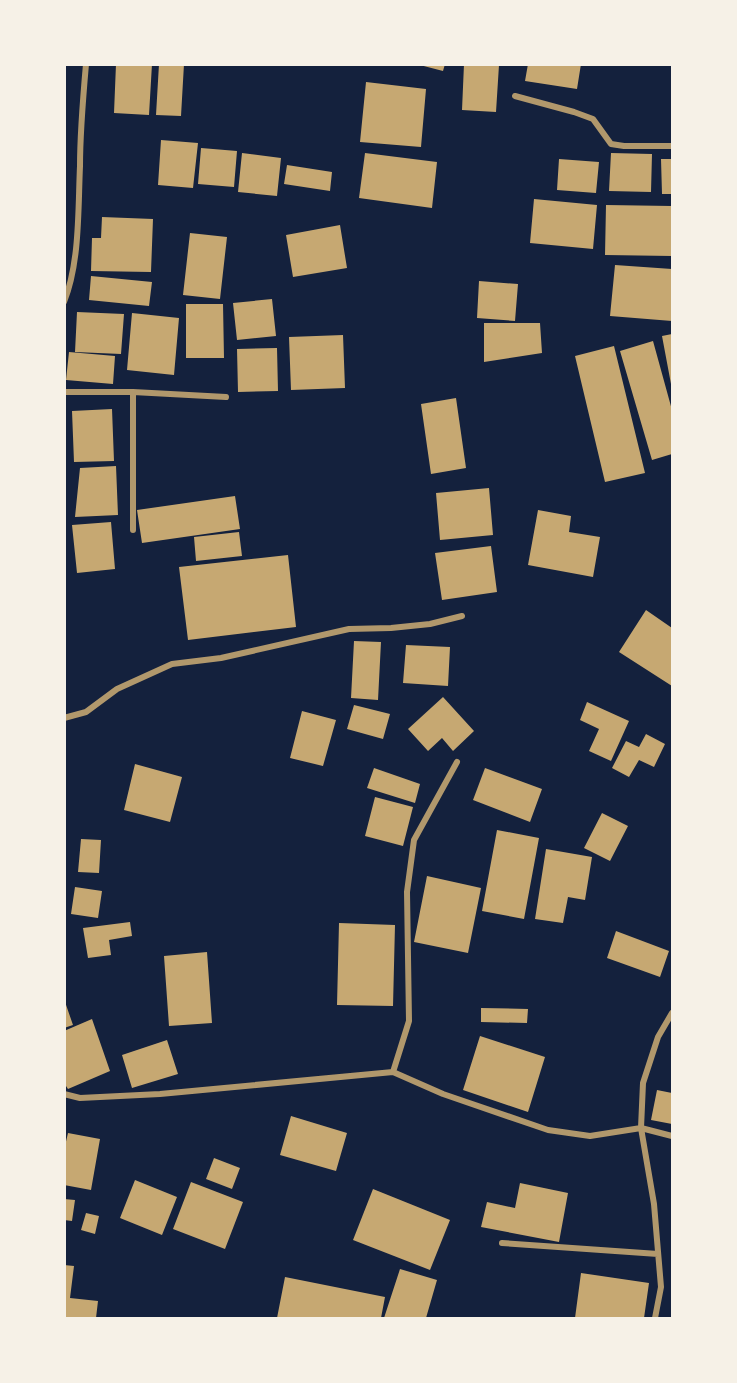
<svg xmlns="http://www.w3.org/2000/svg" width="737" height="1383" font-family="Quicksand,sans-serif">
	<rect width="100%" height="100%" fill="#14213d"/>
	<!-- building -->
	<path fill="#c6a872" d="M116,64H152L149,115L114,113Z
		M159,64H184L181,116L156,115Z
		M416,64H445L443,71Z
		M464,64L499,65L496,112L462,110Z
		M528,64H581L577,89L525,81Z
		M366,82L426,89L421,147L360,142Z
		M161,140L198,143L193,188L158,185Z
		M201,148L237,151L234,187L198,184Z
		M242,153L281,158L277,196L238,192Z
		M365,153L437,162L432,208L359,198Z
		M611,153L652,154L651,192L609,191Z
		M559,159L599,162L596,193L557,190Z
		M661,159H672V194H662Z
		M287,165L332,172L330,191L284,184Z
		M534,199L597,205L593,249L530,243Z
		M606,205L672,206V256L605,255Z
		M102,217L153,219L151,272L91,271L92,238H101Z
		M340,225L347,268L293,277L286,235Z
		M190,233L227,237L220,299L183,295Z
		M615,265L672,269V321L610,316Z
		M91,276L152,282L149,306L89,300Z
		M479,281L518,284L515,321L477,318Z
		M272,299L276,336L237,340L233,303Z
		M186,304H223L224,358H186Z
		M77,312L124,314L121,354L75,352Z
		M132,313L179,318L174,375L127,370Z
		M484,323H540L542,353L484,362Z
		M672,334V384H671L662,336Z
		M343,335L345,388L291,390L289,337Z
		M653,341L672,410V454L652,460L620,351Z
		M614,346L645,473L605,482L575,356Z
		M277,348L278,391L238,392L237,349Z
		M69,352L115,356L113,384L66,380Z
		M456,398L466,468L431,474L421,404Z
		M112,409L114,461L74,462L72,411Z
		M116,466L118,515L75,517L80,468Z
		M489,488L493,535L440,540L436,493Z
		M235,496L240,529L142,543L137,510Z
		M538,510L571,516L569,532L600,537L593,577L528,565Z
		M111,522L115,569L77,573L72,525Z
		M239,532L242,556L196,561L194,537Z
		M491,546L497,592L442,600L435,553Z
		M288,555L296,627L188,640L179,567Z
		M646,610L672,628V686L619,652Z
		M354,641L381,642L378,700L351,698Z
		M406,645L450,647L448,686L403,683Z
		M443,697L474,731L453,751L442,738L428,751L408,729Z
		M587,702L629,721L611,761L589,751L599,729L580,720Z
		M354,705L390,714L383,739L347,729Z
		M302,711L336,720L323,766L290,758Z
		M646,734L665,744L654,767L639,760L629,777L612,768L626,741L639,747Z
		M135,764L182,777L170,822L124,810Z
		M374,768L420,784L415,803L367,788Z
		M485,768L542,789L530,822L473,800Z
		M375,797L413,807L403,846L365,836Z
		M602,813L628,826L610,861L584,848Z
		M497,830L539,838L524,919L482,911Z
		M81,839L101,840L99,873L78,872Z
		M546,849L592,857L585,900L568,897L563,923L535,919Z
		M427,876L481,888L468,953L414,942Z
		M75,887L102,891L98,918L71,914Z
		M130,922L132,936L109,940L111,955L88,958L83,928Z
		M339,923L395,925L393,1006L337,1005Z
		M616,931L669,951L660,977L607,958Z
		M207,952L212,1023L169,1026L164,956Z
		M64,999L73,1025L64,1028Z
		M481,1008L528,1009L527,1023L481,1022Z
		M92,1019L110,1071L68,1089L64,1083V1031Z
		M480,1036L545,1057L528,1112L463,1090Z
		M167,1040L178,1074L132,1088L122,1055Z
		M657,1090L672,1093V1124L651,1120Z
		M291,1116L347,1133L336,1171L280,1155Z
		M68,1133L100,1139L91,1190L64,1185V1150Z
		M214,1158L240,1168L232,1189L206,1179Z
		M135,1180L177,1197L162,1235L120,1218Z
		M191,1182L243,1202L225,1249L173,1229Z
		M520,1183L568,1193L559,1242L481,1227L487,1202L515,1208Z
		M373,1189L450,1220L430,1270L353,1240Z
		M64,1199L75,1200L72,1221L64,1220Z
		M86,1213L99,1216L95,1234L81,1230Z
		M64,1265L74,1266L70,1298L98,1301L96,1318H64Z
		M400,1269L437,1280L426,1318H384Z
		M581,1273L649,1283L644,1318H575Z
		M285,1277L385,1297L381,1318H277Z"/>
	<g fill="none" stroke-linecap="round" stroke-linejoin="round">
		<!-- minor -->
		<path stroke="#b1986c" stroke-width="6" d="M515,96L574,112L593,119L611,144L624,146H672
			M64,302C80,262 78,209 80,166C80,132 83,98 86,64
			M64,392H133L226,397
			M133,392V530
			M64,718L86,712L117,689L172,664L221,658L349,629L391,628L430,624L462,616
			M393,1072L409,1021L407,892L414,840L457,762
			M64,1094L80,1098L160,1094L393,1072L443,1094L548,1130L590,1136L641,1128L672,1136
			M502,1243L658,1254
			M655,1318L661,1287L654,1204L641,1128L643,1083L658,1037L672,1013"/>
	</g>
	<!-- border -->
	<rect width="737" height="1383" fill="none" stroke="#f6f1e7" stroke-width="132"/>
</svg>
